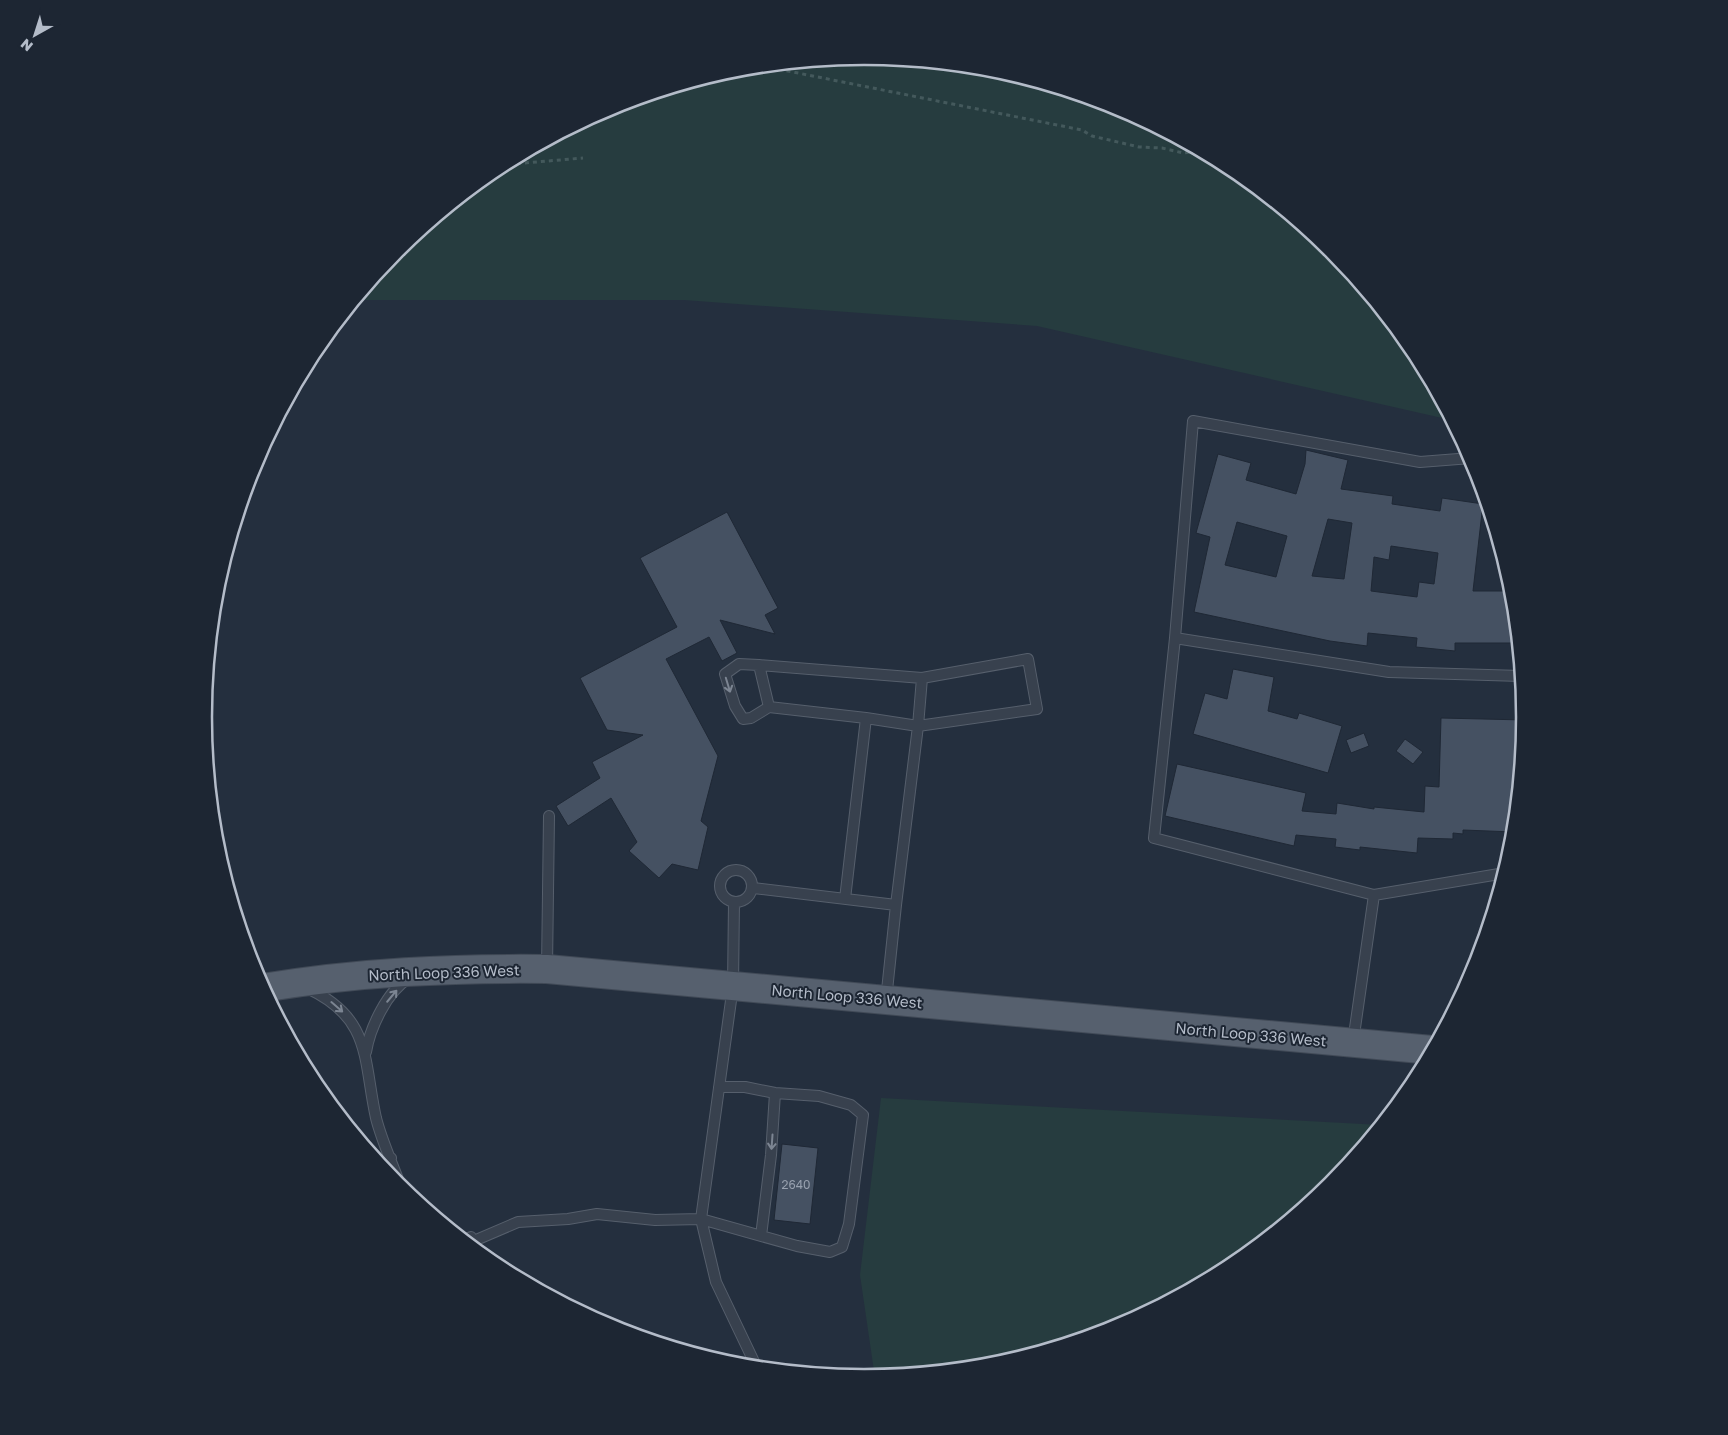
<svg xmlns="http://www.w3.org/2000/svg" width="1728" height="1435" font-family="'Golos Text',sans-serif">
	<rect width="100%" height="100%" fill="#242f3e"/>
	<!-- green -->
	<path fill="#263c3f" d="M864,56L993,69L1117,107L1232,168L1332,250L1414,350L1451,420L1037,326L684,300H355L397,250L497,168L611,106L735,69Z
		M881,1098L1381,1125L1331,1185L1231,1267L1117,1329L993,1366L875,1378L860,1275Z"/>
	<!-- building -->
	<path fill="#455162" stroke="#1f2835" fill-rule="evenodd" d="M1306,450L1348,460L1341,489L1393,496L1392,504L1440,511L1442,498L1483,504L1473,591H1513L1518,643H1455V651L1416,647L1417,638L1368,633L1367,646L1330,641L1194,612L1210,537L1196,533L1218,454L1251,463L1246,480L1296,494L1305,464ZM1328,519L1352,523L1344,579L1312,576ZM1237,522L1287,536L1276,577L1225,565ZM1391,546L1438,553L1434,584L1419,582L1417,597L1371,591L1374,557L1389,560Z
		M727,512L778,608L765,615L775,634L720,620L737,653L722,661L709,637L666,659L718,756L701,821L708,827L698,870L672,864L659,878L629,851L637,842L611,798L568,826L556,806L600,778L592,762L643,735L607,730L580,678L677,627L640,558Z
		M1233,669L1274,677L1268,711L1297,719L1299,713L1342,726L1328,773L1193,734L1205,693L1227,699Z
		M1441,718L1525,720L1514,832L1463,830V834L1453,833V839L1418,838L1417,853L1360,847V850L1335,847L1336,839L1296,835L1294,846L1165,816L1177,764L1306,793L1302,811L1336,814L1337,803L1374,809V807L1424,812L1425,786L1439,787Z
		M1364,733L1369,746L1351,753L1346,740Z
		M1405,739L1423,752L1413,764L1396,751Z
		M782,1144L818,1148L810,1224L774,1220Z"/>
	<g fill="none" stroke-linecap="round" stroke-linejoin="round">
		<!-- lane casing -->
		<g stroke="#565f6c" stroke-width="12">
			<path id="lane" d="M1471,458L1420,462L1193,421L1175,638L1154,838L1374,895L1505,873
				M1175,638L1389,672L1521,676
				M759,665L739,664L725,674L735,706L743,719L751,718L769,707
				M866,718L769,707L759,665L922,678L1028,659L1037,709L918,726L922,678
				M720 886a16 16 0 1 1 32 0a16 16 0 1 1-32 0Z
				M753,888L896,905L886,1000
				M845,899L866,718L918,726L896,905
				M734,902L733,986L701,1219L716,1282L757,1368
				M547,968L549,816
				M307,988C372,1018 363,1059 376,1118C382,1142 394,1167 402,1190
				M1353,1042L1374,895
				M366,1052C370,1028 387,991 409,978
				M379,1164L391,1158
				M761,1236L771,1155L775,1093
				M464,1240L471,1237L469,1243L518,1222L568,1219L597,1214L655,1220L701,1219L797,1246L830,1252L842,1247L849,1224L863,1115L851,1105L819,1096L775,1093L745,1087H719"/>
		</g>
		<!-- primary casing -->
		<g stroke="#414a57" stroke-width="30">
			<path id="primary" d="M262,988C360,972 449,968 547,969L1432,1050"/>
		</g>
		<!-- path -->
		<path stroke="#44595c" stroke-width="3" stroke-dasharray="4 4" stroke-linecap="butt" d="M763,66L1082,130L1092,136L1139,147L1162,148L1183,153L1200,151
			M501,165L583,158"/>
		<!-- lane -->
		<use href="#lane" stroke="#38414e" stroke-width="10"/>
		<!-- primary -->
		<use href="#primary" stroke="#56606e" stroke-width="28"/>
	</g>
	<!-- one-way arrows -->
	<defs><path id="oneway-shaft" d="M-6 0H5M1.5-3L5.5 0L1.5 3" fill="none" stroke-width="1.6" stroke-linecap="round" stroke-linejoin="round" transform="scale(1.25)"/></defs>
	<g stroke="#7c8592">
		<use href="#oneway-shaft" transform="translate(728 685) rotate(73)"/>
		<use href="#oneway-shaft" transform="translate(392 996) rotate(-50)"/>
		<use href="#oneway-shaft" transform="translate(337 1007) rotate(41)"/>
		<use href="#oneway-shaft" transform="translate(772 1142) rotate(94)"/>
	</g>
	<g text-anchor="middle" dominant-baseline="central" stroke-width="4" stroke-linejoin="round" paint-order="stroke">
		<!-- number labels -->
		<g font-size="12" fill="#98a1af">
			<text x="796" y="1184">2640</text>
		</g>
		<!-- street labels -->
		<g font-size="15" fill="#b4bcc9" stroke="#1d2633">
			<text transform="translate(444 972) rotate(-2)">North Loop 336 West</text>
			<text transform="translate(847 996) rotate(5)">North Loop 336 West</text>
			<text transform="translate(1251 1034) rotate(5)">North Loop 336 West</text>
		</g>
	</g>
	<!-- crop -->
	<path d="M0 0H1728V1435H0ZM212 717a652 652 0 1 1 1304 0a652 652 0 1 1-1304 0Z" fill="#1d2633" fill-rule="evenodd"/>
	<path fill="none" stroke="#b4bcc9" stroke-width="2.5" d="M212 717a652 652 0 1 1 1304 0a652 652 0 1 1-1304 0Z"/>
	<!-- north arrow -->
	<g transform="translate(35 35) rotate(219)" stroke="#1d2633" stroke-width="4" paint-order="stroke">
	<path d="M0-4L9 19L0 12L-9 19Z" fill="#b4bcc9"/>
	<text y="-8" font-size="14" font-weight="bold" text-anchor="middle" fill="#b4bcc9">N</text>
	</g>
</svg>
